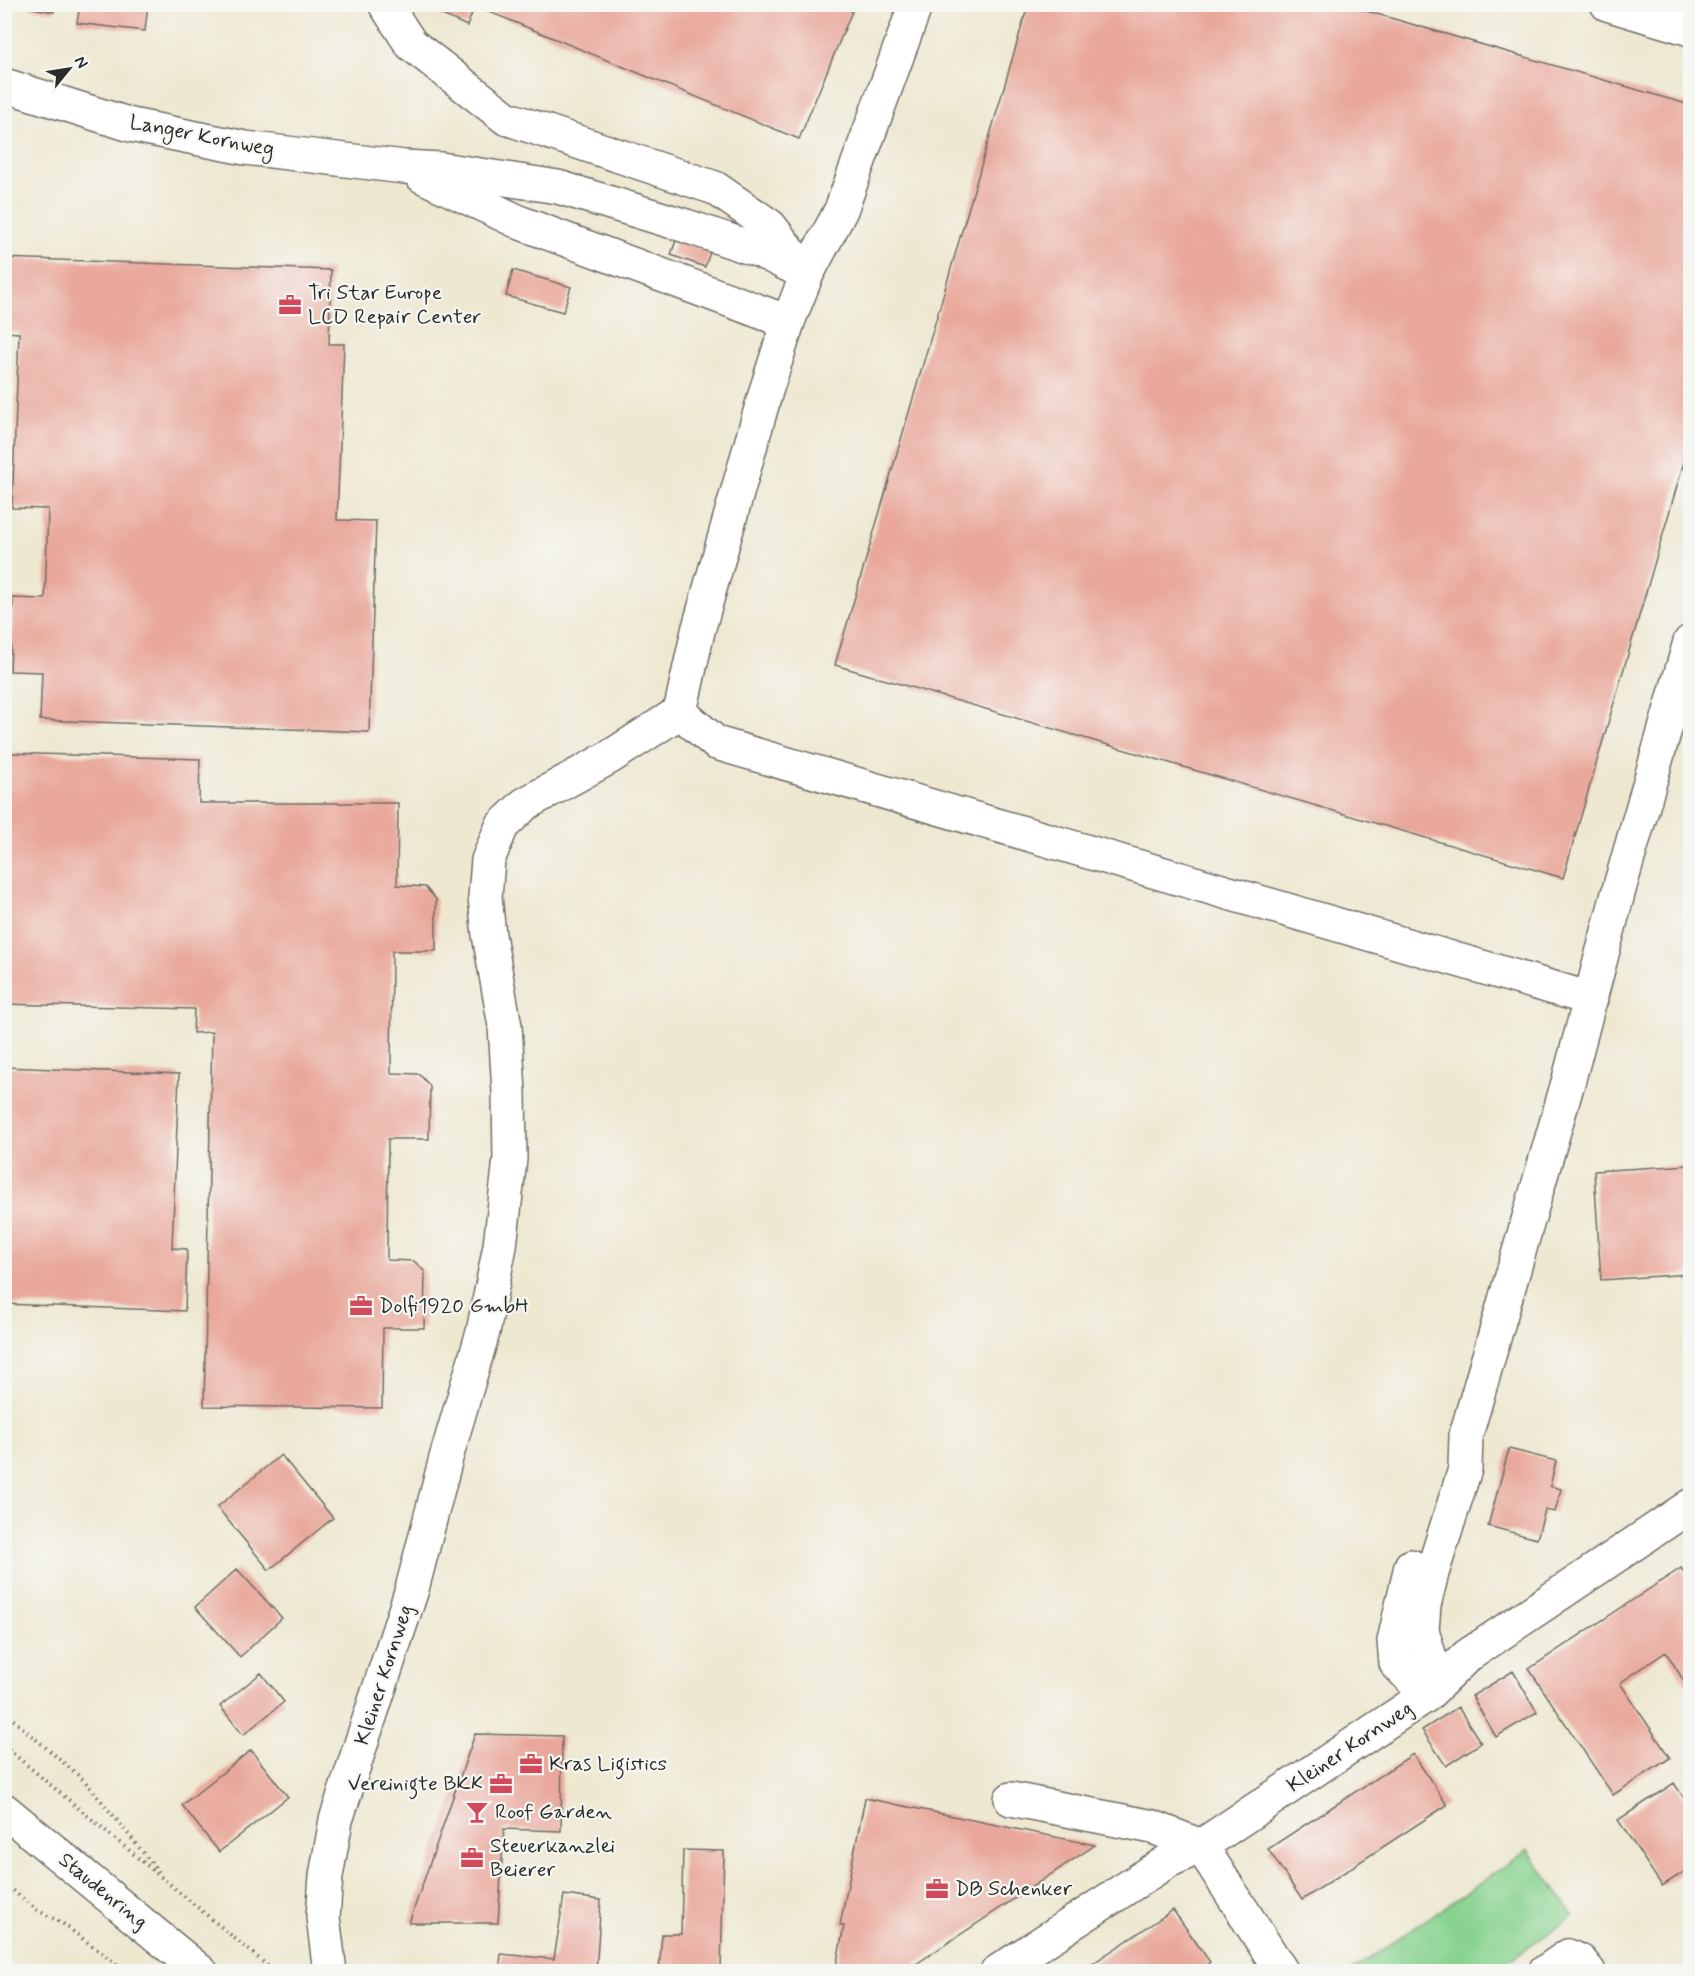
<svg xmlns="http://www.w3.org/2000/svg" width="1695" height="1976" font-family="Mynerve,sans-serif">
	<rect width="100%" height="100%" fill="#f6f6f2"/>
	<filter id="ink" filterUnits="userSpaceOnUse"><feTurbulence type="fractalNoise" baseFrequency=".0167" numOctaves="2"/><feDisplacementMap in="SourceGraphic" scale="12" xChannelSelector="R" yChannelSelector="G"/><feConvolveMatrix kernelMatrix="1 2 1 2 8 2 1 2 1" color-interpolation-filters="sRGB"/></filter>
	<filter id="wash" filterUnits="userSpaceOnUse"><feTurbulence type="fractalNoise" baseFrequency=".008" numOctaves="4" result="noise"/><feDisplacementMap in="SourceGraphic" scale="24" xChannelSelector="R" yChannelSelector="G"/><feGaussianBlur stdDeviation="1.35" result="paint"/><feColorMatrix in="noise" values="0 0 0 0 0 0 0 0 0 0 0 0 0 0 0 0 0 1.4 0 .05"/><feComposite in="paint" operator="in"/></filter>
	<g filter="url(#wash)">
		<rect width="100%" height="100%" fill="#eee8d1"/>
		<!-- green -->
		<path fill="#88d390" stroke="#5a7f5e" stroke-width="1.5" d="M1528,1850L1574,1916L1493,1971H1351Z"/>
		<g id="blocks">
			<!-- building -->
			<path fill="#e9a89b" d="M12,4H55L54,12Z
				M80,4H148L145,31L77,23Z
				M418,4H855L799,139L475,6L467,26Z
				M1028,5H1346L1690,105V441L1563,878L835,665Z
				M676,240L710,252L705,267L671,255Z
				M4,258L331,270L329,344H344L337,520L376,521L369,732L40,720L42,672L10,671L13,598L45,599L48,509L12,508L19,333L4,332Z
				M513,270L571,287L563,312L506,296Z
				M6,753L200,759L199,803H398L397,885L425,887L436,899V951H392L391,1073L419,1074L430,1086L429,1139H388L387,1260L414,1261L425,1272L424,1328H383L382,1408L204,1406L212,1032L193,1033L194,1009L4,1004Z
				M4,1067L179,1074L172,1248L187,1249L185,1311L4,1304Z
				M1690,1165V1274L1601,1280L1594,1171Z
				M1509,1449L1556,1461L1550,1486L1561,1489L1555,1512L1545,1510L1537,1539L1488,1526Z
				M281,1455L333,1518L269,1570L217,1507Z
				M1681,1568L1690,1582V1691L1666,1652L1620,1683L1670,1758L1613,1795L1529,1669Z
				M237,1569L282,1618L240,1657L195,1607Z
				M1513,1671L1537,1712L1496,1737L1472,1696Z
				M261,1673L284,1702L243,1735L220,1706Z
				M1458,1707L1481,1743L1446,1766L1422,1730Z
				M475,1734L562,1736L561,1831L504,1829L498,1923H409Z
				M251,1750L288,1797L219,1852L182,1805Z
				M1413,1754L1447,1805L1302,1900L1268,1849Z
				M1674,1783L1690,1807V1868L1662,1886L1618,1820Z
				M865,1798L1095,1845L904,1972H835L844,1926L840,1925Z
				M683,1850L724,1851L721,1970L689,1967V1972H659L662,1934H681Z
				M564,1895L601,1900L596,1972H499L501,1954L554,1959Z
				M1173,1910L1210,1962L1196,1972H1080Z"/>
		</g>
	</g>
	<g filter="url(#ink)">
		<use href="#blocks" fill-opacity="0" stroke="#6f6d65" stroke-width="1.5"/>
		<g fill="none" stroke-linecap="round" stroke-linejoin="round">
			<!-- minor casing -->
			<g stroke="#6f6d65" stroke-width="36">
				<path id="minor" d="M385,4L411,44L506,118L715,188L770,226L802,268
					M1607,4L1690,29
					M4,85L131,125L245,148L404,167L441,169L558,187L686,226L760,251L807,274
					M422,176L521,223L788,322
					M680,712L716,743L1591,999
					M1411,1566L1394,1641L1396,1663L1427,1695
					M1427,1695L1430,1658L1422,1630L1424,1605L1432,1573L1465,1469L1466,1435L1569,1079L1620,886L1690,642
					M1011,1799L1153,1827L1201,1846L1282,1972
					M330,1972L323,1917L326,1876L336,1820L412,1589L446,1458L483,1332L500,1246L510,1159L509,1092L505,1026L489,935L485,897L488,860L502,826L525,804L610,757L680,712L698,631L766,391L788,322L807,274L841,210L916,4
					M997,1972L1168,1861L1201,1846L1427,1695L1467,1656L1690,1506
					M1545,1972L1568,1956L1580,1961L1589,1972"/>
			</g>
			<!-- major casing -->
			<g stroke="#6f6d65" stroke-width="36">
				<path id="major" d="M4,1810L201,1972"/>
			</g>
			<!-- path -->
			<path stroke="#6f6d65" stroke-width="4" stroke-dasharray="1.5 4.5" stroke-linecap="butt" d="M4,1712L85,1781L159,1872
				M4,1746L275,1972
				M4,1883L37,1910L62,1923L127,1972"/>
			<!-- minor -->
			<use href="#minor" stroke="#fff" stroke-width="33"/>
			<!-- major -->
			<use href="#major" stroke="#fff" stroke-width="33"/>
		</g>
	</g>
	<!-- icons -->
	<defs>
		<g id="office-bare" transform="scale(1.8)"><path d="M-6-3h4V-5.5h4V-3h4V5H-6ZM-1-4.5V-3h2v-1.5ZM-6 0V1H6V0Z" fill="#d1495b" stroke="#f6f6f2" stroke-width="2.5" paint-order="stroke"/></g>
		<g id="bar-bare" transform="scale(1.8)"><path d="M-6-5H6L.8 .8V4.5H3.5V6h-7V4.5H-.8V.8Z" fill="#d1495b" stroke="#f6f6f2" stroke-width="2.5" paint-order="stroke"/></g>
	</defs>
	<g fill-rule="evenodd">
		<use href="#office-bare" x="290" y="305"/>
		<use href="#office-bare" x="361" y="1306"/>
		<use href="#office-bare" x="531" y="1764"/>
		<use href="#office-bare" x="501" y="1784"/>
		<use href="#bar-bare" x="477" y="1812"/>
		<use href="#office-bare" x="472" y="1858"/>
		<use href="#office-bare" x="937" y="1889"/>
	</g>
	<g text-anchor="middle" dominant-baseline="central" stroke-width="4.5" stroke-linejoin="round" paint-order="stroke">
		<!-- street labels -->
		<g font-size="21" fill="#2b2b2b" stroke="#f6f6f2">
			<text transform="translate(202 136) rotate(11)">Langer Kornweg</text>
			<text transform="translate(384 1675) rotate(-72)">Kleiner Kornweg</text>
			<text transform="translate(1350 1747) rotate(-34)">Kleiner Kornweg</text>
			<text transform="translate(103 1891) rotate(39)">Staudenring</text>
		</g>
		<!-- poi labels -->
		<g font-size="21" fill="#2b2b2b" stroke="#f6f6f2" text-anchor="start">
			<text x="308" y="293">Tri Star Europe<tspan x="308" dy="24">LCD Repair Center</tspan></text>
			<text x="379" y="1306">Dolfi1920 GmbH</text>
			<text x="549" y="1764">Kras Ligistics</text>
			<text x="483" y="1784" text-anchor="end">Vereinigte BKK</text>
			<text x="495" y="1812">Roof Garden</text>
			<text x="490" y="1846">Steuerkanzlei<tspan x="490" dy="24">Beierer</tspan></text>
			<text x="955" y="1889">DB Schenker</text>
		</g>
	</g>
	<!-- margin -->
	<rect width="1695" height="1976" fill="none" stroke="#f6f6f2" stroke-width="24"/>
	<!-- north arrow -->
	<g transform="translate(69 69) rotate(60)" stroke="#f6f6f2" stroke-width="4.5" paint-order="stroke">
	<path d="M0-4.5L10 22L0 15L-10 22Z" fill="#2b2b2b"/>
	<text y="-9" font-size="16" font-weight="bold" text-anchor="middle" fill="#2b2b2b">N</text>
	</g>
</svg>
